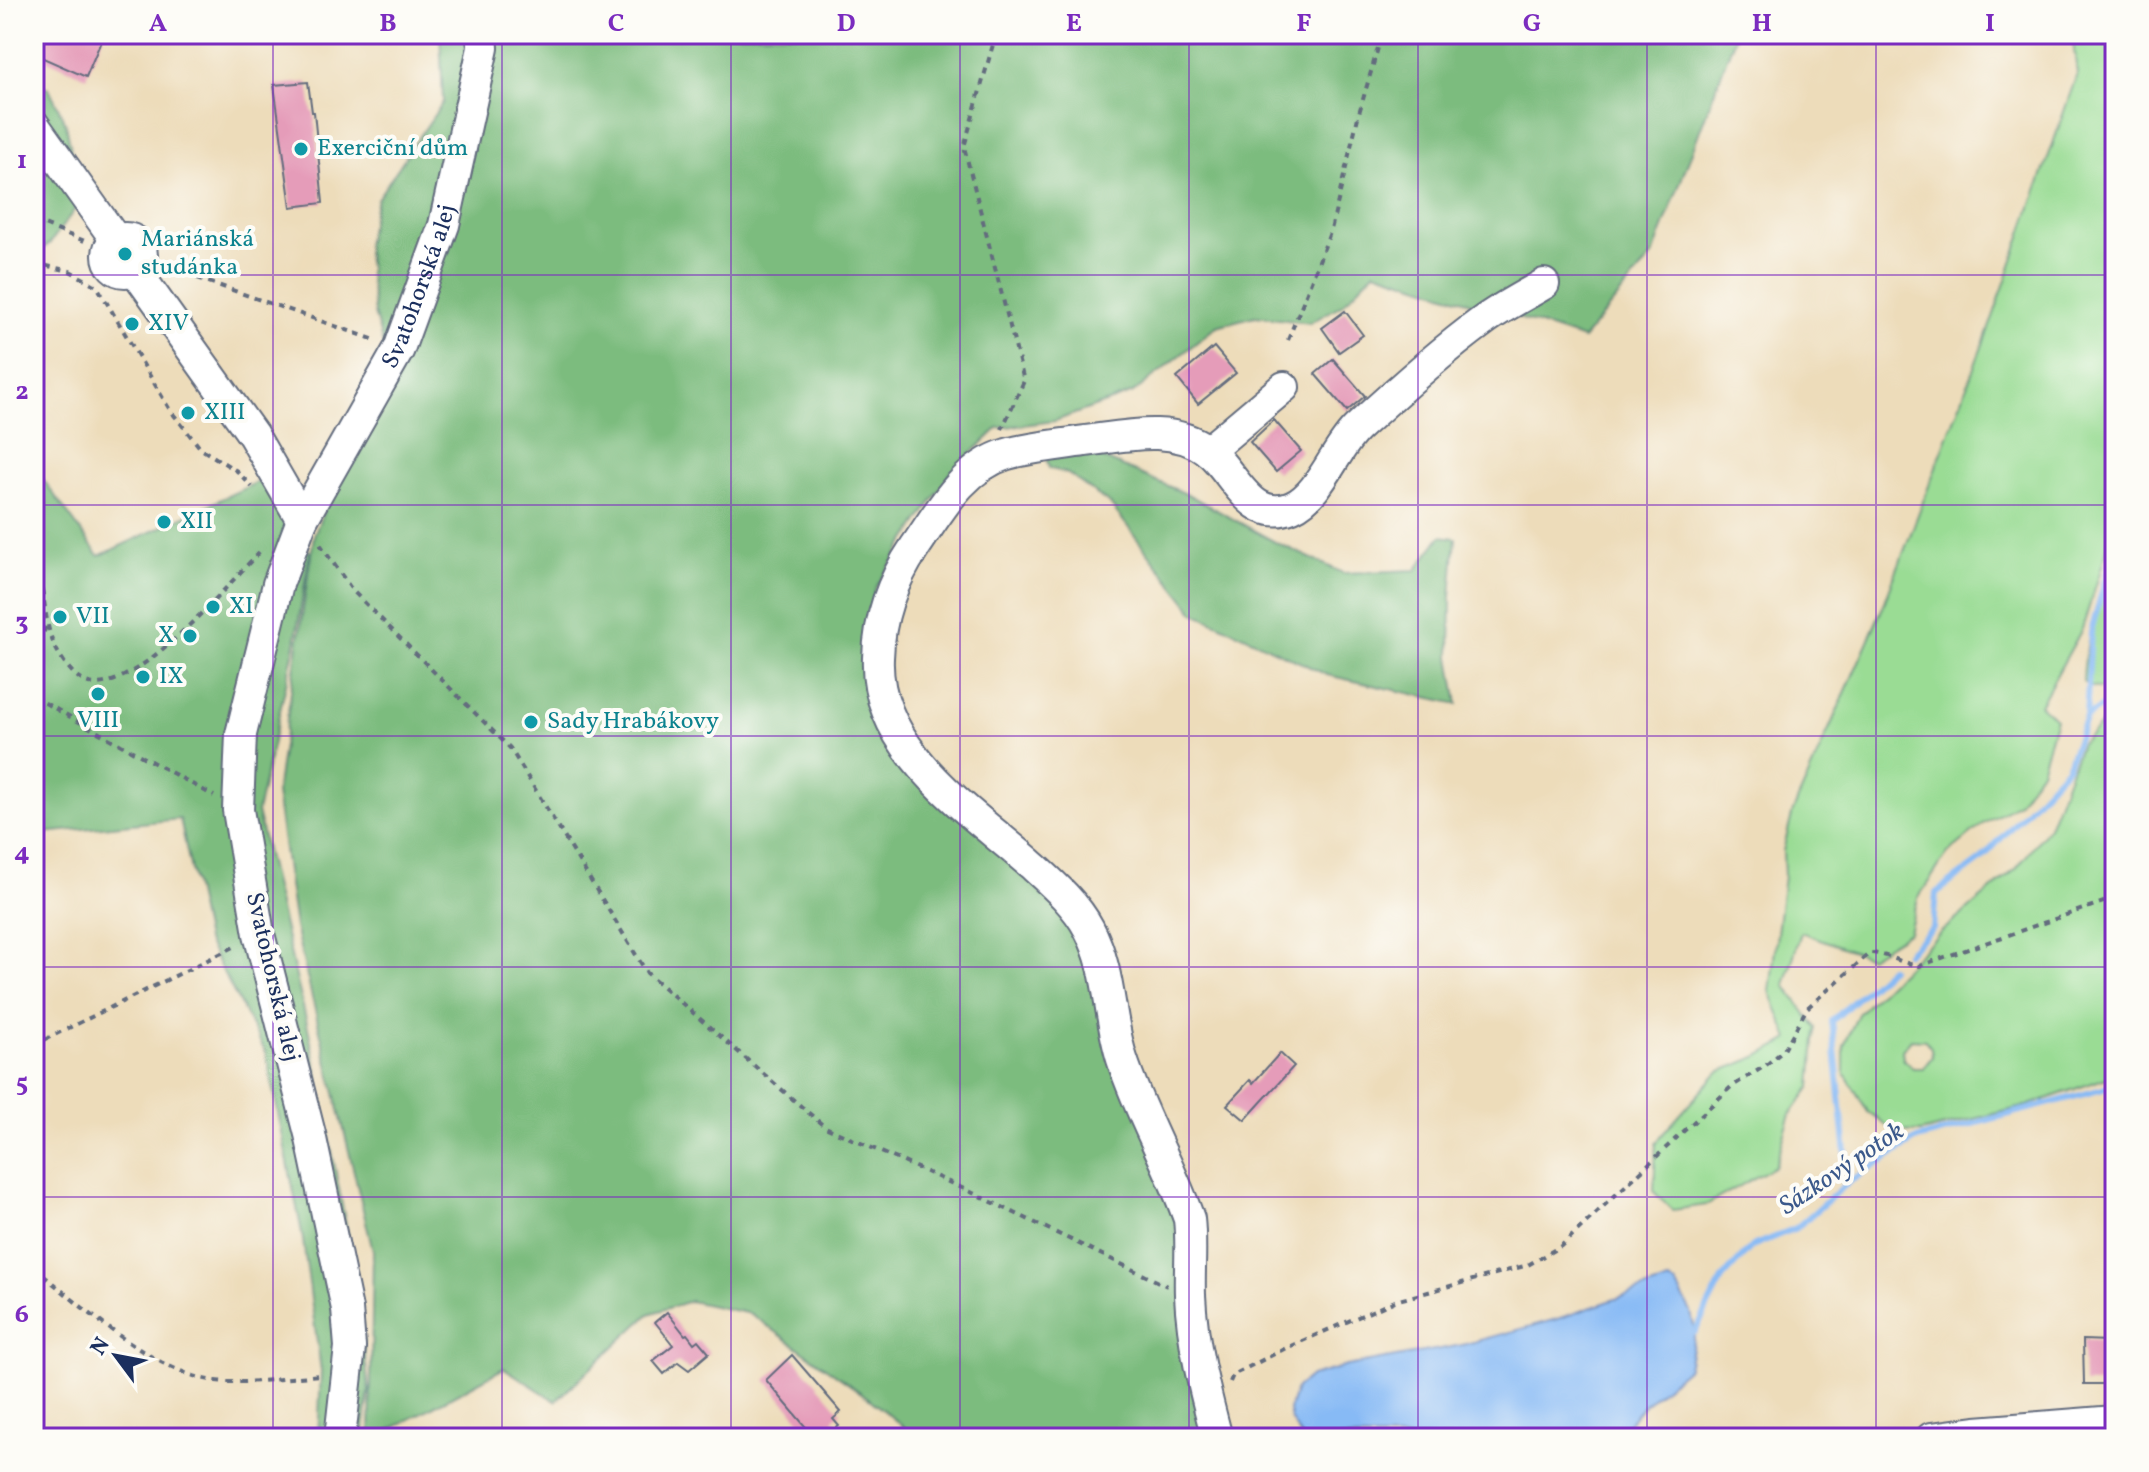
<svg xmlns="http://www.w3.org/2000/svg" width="2149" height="1472" font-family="Vollkorn,serif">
	<rect width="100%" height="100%" fill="#fdfcf7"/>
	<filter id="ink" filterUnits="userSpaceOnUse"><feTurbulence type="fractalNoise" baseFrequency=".0125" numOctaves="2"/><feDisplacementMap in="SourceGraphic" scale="16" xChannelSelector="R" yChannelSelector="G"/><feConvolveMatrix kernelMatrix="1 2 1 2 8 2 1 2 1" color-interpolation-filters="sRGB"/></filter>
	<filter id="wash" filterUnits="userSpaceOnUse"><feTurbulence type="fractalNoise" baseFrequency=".006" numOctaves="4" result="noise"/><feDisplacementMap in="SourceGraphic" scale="32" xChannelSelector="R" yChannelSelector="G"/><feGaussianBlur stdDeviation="1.8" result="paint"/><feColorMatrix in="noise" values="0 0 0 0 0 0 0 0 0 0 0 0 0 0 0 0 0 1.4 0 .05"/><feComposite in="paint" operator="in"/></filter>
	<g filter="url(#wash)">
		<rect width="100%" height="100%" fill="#eddcba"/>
		<!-- green -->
		<path fill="#9adc94" stroke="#5a8679" stroke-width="2" fill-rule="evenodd" d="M2068,34H2115V508L2106,553L2082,629L2040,705L2056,719L2041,770L2018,803L1983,824L1947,854L1918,898L1909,932L1869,957L1801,932L1785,985L1816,1028L1811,1087L1791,1114L1775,1166L1706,1205L1673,1210L1654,1192L1656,1144L1661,1136L1718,1072L1757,1057L1789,1039L1770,991L1784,876L1783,851L1793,811L1882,609L1991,323L2077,74L2073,41Z
			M2115,554V686C2102,689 2094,690 2083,682C2084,638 2101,596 2115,554Z
			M2115,711V1075L2023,1107L1920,1132L1894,1131L1868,1112L1844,1072V1046L1858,1014L1940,933L2016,869L2049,827L2081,743ZM1911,1039L1925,1040L1931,1048L1932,1057L1923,1068H1913L1903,1059L1902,1050Z"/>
		<!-- forest -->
		<path fill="#7bbc7e" stroke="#4b766e" stroke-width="2" d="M440,34H1736L1653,255L1583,339L1375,271L1343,304L1310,323L1255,316L1217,326L1133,393L1055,421L998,428L950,474L875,589L862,649L892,739L1085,926L1188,1223L1210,1438H917L867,1397L751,1314L690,1301L649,1314L556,1401L504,1368L375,1438H370L373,1251L295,927L276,793L314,535L386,355L374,313L366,244L377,199L443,102Z
			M34,80L50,90L66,124L81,201L50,243L34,256Z
			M1045,454L1098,456L1191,496L1275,542L1343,573L1416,570L1441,536L1456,538L1451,596L1450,657L1458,704L1327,675L1195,613L1110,504L1068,474L1049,468Z
			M34,467L99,556L268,477L291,535L310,552L294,649L257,812L309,1032L356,1278L369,1391L363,1438H318L321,1371L302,1233L266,1053L206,940L180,819L34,834Z"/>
		<!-- water -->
		<path fill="#87baf5" stroke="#5174aa" stroke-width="2" d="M1668,1281L1676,1284L1691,1312L1695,1332L1688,1368L1644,1405L1624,1428L1590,1438H1302L1290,1419L1289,1410L1296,1388L1311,1376L1347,1366L1462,1345L1557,1319Z"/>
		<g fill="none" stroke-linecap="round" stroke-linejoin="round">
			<!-- stream -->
			<path stroke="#87baf5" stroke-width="6" d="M2086,717L2115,699
				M1907,953L1933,928L1936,893L1981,860L2067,767L2086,717L2091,632L2115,543
				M1849,1182L1832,1021L1890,968
				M1688,1336L1695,1332L1722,1279L1752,1246L1796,1228L1849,1182L1917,1139L2103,1089L2115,1083"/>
		</g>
		<g id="blocks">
			<!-- building -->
			<path fill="#e59cb9" d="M42,34H104L86,77L34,54Z
				M308,82L312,112H314L323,203L291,207L274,85Z
				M1345,311L1363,335L1339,352L1322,328Z
				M1214,347L1236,373L1198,404L1177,378Z
				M1333,359L1365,396L1347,411L1315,374Z
				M1274,420L1301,451L1276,472L1250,442Z
				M1280,1053L1294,1066L1245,1120L1227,1105L1250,1080L1253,1083Z
				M667,1312L685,1335L687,1334L694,1343L698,1340L709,1353L689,1370L678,1362L664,1374L653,1361L673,1345L655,1322Z
				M2083,1340L2109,1341V1384H2084Z
				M792,1355L841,1412L833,1419L839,1426L825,1438H815L766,1380Z"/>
		</g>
	</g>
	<g filter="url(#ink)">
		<use href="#blocks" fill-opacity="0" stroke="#646c7e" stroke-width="2"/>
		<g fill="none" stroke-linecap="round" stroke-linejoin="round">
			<!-- minor casing -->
			<g stroke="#646c7e" stroke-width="34">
				<g id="minor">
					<path d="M34,125L116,240"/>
					<circle cx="125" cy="255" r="17"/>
					<path d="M135,270L253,435L302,520"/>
					<path d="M1208,451L1284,387"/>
					<path id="s1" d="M340,1438L350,1347L347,1309L310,1134L259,934L238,810L241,734L278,584L302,520L399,349L444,225L483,48L482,34"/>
					<path d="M1217,1438C1205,1392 1192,1343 1190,1295C1189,1269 1192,1245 1189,1219C1170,1165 1140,1114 1122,1059C1108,1015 1111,971 1089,929C1076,904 1053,884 1032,865C970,810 874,750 878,658C879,617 892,581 915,547C939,512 963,467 1007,454C1033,447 1059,445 1085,441C1125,436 1172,424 1207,450C1233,469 1250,525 1292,507C1321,494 1334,450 1357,428C1397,391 1439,353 1483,321C1502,307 1524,296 1544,284"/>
					<path d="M1931,1438L1976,1432L2115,1421"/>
				</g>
			</g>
			<!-- path -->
			<path stroke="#646c7e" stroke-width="4" stroke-dasharray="6 6" stroke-linecap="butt" d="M996,34L964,147L1024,381L1002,429
				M34,221L87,242
				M34,263L70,271L97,286L170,410L201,449L237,471L252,487
				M163,266L378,341
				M1288,340L1331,230L1359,113L1382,34
				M320,544L352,590L510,748L647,973L825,1127L971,1192L1167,1286
				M34,567C49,595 41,625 59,654C65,664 76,680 89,683C136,695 231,581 263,548
				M34,654L46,627
				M34,697L214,796
				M34,1045L236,946
				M34,1268C85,1308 151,1372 216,1381C245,1385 291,1377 322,1375
				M1230,1382L1233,1375L1286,1348L1395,1301L1528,1265L1561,1246L1731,1087L1765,1066L1784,1050L1807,1008L1870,953C1888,954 1901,963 1919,966L2115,898"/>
			<!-- minor -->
			<use href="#minor" stroke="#fff" stroke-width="30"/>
		</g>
	</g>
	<!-- grid -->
	<path fill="none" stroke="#7b2cbf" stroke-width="2" stroke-opacity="0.55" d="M273,34V1438M502,34V1438M731,34V1438M960,34V1438M1189,34V1438M1418,34V1438M1647,34V1438M1876,34V1438M34,275H2115M34,505H2115M34,736H2115M34,967H2115M34,1197H2115"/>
	<!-- markers -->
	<g fill="#0f9aa8" stroke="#fdfcf7" stroke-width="3">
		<circle cx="301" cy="149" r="8"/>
		<circle cx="125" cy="254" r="8"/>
		<circle cx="132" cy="324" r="8"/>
		<circle cx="188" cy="413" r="8"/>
		<circle cx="164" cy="522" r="8"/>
		<circle cx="213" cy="607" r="8"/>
		<circle cx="60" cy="617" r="8"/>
		<circle cx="190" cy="636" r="8"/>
		<circle cx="143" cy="677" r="8"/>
		<circle cx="98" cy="694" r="8"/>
		<circle cx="531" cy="722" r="8"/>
	</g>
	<g text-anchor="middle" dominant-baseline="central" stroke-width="8" stroke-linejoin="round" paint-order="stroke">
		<!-- culture labels -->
		<g font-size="24" fill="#0d838f" stroke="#fdfcf7" text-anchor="start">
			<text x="317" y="149">Exerciční dům</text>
			<text x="141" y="240">Mariánská<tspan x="141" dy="28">studánka</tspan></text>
			<text x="148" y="324">XIV</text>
			<text x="204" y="413">XIII</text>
			<text x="180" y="522">XII</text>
			<text x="229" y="607">XI</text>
			<text x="76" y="617">VII</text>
			<text x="174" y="636" text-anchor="end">X</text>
			<text x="159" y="677">IX</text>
			<text x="98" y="721" text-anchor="middle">VIII</text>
			<text x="547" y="722">Sady Hrabákovy</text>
		</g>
		<!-- street labels -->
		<g font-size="24" fill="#1b2f5e" stroke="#fdfcf7">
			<text stroke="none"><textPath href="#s1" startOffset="1202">Svatohorská alej</textPath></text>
			<text transform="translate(272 977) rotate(77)">Svatohorská alej</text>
		</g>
		<!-- water labels -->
		<g font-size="26" font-style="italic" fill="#3b598b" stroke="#fdfcf7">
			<text transform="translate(1842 1169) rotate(-34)">Sázkový potok</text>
		</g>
	</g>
	<!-- margin -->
	<rect width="2149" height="1472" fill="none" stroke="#fdfcf7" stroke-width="88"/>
	<!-- north arrow -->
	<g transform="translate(116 1356) rotate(302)" stroke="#fdfcf7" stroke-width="6" paint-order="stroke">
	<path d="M0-6L14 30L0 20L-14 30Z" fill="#1b2f5e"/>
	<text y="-12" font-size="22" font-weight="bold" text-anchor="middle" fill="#1b2f5e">N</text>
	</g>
	<rect x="44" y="44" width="2061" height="1384" fill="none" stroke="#7b2cbf" stroke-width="3"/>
	<g font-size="26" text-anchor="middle" font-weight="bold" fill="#7b2cbf">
		<text x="158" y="31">A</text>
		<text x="388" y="31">B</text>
		<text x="616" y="31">C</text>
		<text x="846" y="31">D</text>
		<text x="1074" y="31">E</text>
		<text x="1304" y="31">F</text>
		<text x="1532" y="31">G</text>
		<text x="1762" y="31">H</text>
		<text x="1990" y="31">I</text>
		<text x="22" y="168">1</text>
		<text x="22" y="399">2</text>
		<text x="22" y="630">3</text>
		<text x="22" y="860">4</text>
		<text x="22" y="1091">5</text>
		<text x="22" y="1322">6</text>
	</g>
</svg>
